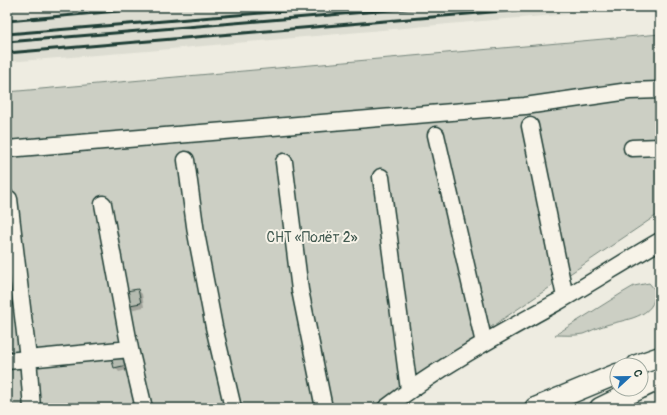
<svg xmlns="http://www.w3.org/2000/svg" width="667" height="415" font-family="Pangolin,sans-serif">
	<rect width="100%" height="100%" fill="#eeece1"/>
	<filter id="ink" filterUnits="userSpaceOnUse"><feTurbulence type="fractalNoise" baseFrequency=".025" numOctaves="2"/><feDisplacementMap in="SourceGraphic" scale="8" xChannelSelector="R" yChannelSelector="G"/><feConvolveMatrix kernelMatrix="1 2 1 2 8 2 1 2 1" color-interpolation-filters="sRGB"/></filter>
	<g filter="url(#ink)">
		<!-- built -->
		<path fill="#ddddd2" d="M7,7H660L493,20L148,51L7,62Z"/>
		<!-- green -->
		<path fill="#cccfc4" stroke="#76867c" d="M660,34V213L371,408H7V92Z
			M649,283L655,290C657,319 623,319 603,326C596,328 589,332 583,334C574,336 564,335 555,335L622,293L634,286Z"/>
		<!-- shadow -->
		<path fill="#0003" d="M138,290L142,294L144,307L129,310L124,305Z
			M124,355L131,369L119,372L115,367Z"/>
		<!-- building -->
		<path fill="#b5bbb0" stroke="#1f3d34" d="M138,289L141,303L124,306L121,292Z
			M125,354L127,365L114,368L111,357Z"/>
		<g fill="none" stroke-linecap="round" stroke-linejoin="round">
			<!-- minor casing -->
			<g stroke="#1f3d34" stroke-width="19">
				<path id="minor" d="M530,126L565,297
					M436,135L484,343
					M632,148L660,147
					M7,149L525,106L629,91L660,90
					M186,160L196,233L214,327L233,408
					M284,162L300,290L324,408
					M381,177L409,390
					M9,199L28,358L32,408
					M103,204L130,349
					M7,361L130,349L144,408
					M386,408C440,366 501,333 561,300C594,281 627,260 660,241"/>
			</g>
			<!-- major casing -->
			<g stroke="#1f3d34" stroke-width="23">
				<path id="major" d="M637,365L660,357
					M641,388L660,379
					M535,408L617,374
					M600,408L639,389"/>
			</g>
			<!-- minor -->
			<use href="#minor" stroke="#f7f3e8" stroke-width="16"/>
			<!-- major -->
			<use href="#major" stroke="#f7f3e8" stroke-width="20"/>
			<!-- rail -->
			<path stroke="#1f3d34" stroke-width="3" d="M7,21L162,7
				M7,34L335,7
				M7,42L426,7
				M7,53L551,7"/>
		</g>
	</g>
	<g text-anchor="middle" dominant-baseline="central" stroke-width="4" stroke-linejoin="round" paint-order="stroke">
		<!-- park labels -->
		<g font-size="14" fill="#425a51" stroke="#f7f3e8">
			<text x="312" y="237">СНТ «Полёт 2»</text>
		</g>
	</g>
	<!-- margin -->
	<rect width="667" height="415" fill="none" stroke="#f7f3e8" stroke-width="24"/>
	<rect x="12" y="12" width="643" height="391" fill="none" stroke="#1f3d34" stroke-width="1.5" filter="url(#ink)"/>
	<!-- north arrow -->
	<g transform="translate(629 377) rotate(68)"><circle r="19" fill="#f7f3e8" stroke="#a1aaa0"/>
	<path d="M0-3L7 15L0 10L-7 15Z" fill="#1f6fb2"/>
	<text y="-6" font-size="11" font-weight="bold" text-anchor="middle" fill="#1f3d34">С</text>
	</g>
</svg>
